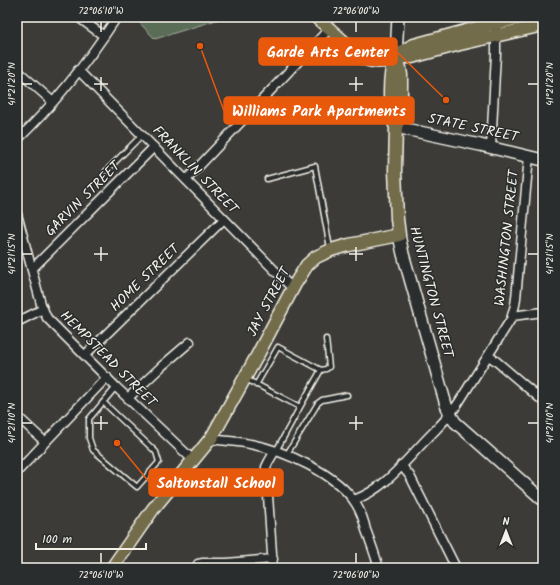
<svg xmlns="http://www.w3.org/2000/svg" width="560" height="585" font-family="Kalam,sans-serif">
	<rect width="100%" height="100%" fill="#3c3b38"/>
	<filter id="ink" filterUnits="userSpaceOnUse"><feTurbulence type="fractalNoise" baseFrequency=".025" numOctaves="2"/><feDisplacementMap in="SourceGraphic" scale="8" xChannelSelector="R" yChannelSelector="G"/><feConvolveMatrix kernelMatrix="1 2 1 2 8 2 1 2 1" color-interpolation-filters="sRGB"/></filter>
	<g filter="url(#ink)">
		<!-- green -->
		<path fill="#5a6d57" stroke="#a7afa0" d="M134,17H226L155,39Z"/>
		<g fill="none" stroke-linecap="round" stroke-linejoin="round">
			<!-- lane casing -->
			<g stroke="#f4f1e8" stroke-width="7">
				<path id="lane" d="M106,171L142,135
					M267,179L315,166L330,248
					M246,379L300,407L321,370
					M256,385L278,347L321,370L326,369L329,367L326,339
					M103,402L156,452L159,462L137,487L93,450L89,438V419L116,387
					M276,451L300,407
					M287,454L318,403L322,400L347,395"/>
			</g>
			<!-- street casing -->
			<g stroke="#f4f1e8" stroke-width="11">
				<path id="street" d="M78,17L104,36
					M17,70L53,102
					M78,70L293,289
					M17,140C55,104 88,61 117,17
					M491,147L496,54V17
					M186,180L329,29
					M17,214L41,304L47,318L116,387L193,460
					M32,269L154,147
					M512,316L543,312
					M17,322L43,309
					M85,355L224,219
					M489,356L496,361L543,401
					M128,398L162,366L190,342
					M17,416L45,442
					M210,439C223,441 237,441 250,444C283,450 338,474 356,504C361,512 364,521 366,530C371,543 375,555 379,568
					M401,465L410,476L456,568
					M17,472L107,377
					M354,500C384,489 401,466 422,444C435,430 449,418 459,402L511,319L515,305L516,298L529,156
					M198,564L203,563H227L273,559
					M273,568L266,467L269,461L275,451"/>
			</g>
			<!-- secondary casing -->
			<g stroke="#f4f1e8" stroke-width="14">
				<path id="secondary" d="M396,56L398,17
					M396,127L480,145L543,160
					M399,235L403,254L446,405L450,414L455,422L543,500"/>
			</g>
			<!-- primary casing -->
			<g stroke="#f4f1e8" stroke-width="15">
				<path id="primary" d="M316,17L360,56C371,63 383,63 394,57C401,53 407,48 414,45L473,29L521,17
					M396,56L406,57H412L460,44L543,25
					M396,56C388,72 388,112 396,127
					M112,568L153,509L212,437L257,356L295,284L307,265L316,257L331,250L349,245L399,235L397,219L395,170L396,127L400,117L401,111V75L400,68L396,56"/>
			</g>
			<!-- lane -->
			<use href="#lane" stroke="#2a2d2e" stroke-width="4"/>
			<!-- street -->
			<use href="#street" stroke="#2a2d2e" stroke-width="8"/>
			<!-- secondary -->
			<use href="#secondary" stroke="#2a2d2e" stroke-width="11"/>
			<!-- primary -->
			<use href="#primary" stroke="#736c4b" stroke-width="12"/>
		</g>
	</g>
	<!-- ticks -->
	<path fill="none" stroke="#f4f1e8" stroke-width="1.5" d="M101,22V32M356,22V32M101,77V91M356,77V91M22,84H32M94,84H108M349,84H363M528,84H538M101,247V261M356,247V261M22,254H32M94,254H108M349,254H363M528,254H538M101,416V430M356,416V430M22,423H32M94,423H108M349,423H363M528,423H538M101,553V563M356,553V563"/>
	<g text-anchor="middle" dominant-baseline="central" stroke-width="3" stroke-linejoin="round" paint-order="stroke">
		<!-- street labels -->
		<g font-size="14" fill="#f4f1e8" stroke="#2a2d2e">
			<text transform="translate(473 128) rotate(12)">STATE STREET</text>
			<text transform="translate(195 170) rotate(46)">FRANKLIN STREET</text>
			<text transform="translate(83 199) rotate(-45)">GARVIN STREET</text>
			<text transform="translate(507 238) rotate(-84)">WASHINGTON STREET</text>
			<text transform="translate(145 278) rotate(-44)">HOME STREET</text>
			<text transform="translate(431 292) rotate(75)">HUNTINGTON STREET</text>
			<text transform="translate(269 302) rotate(-62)">JAY STREET</text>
			<text transform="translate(108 359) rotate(45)">HEMPSTEAD STREET</text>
		</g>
	</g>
	<!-- callouts -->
	<path fill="none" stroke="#e8590c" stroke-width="1.5" d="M446 100L397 52M200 46L224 111M117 443L149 482"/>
	<g fill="#e8590c" stroke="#2a2d2e" stroke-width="1.5">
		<circle cx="446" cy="100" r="4"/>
		<circle cx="200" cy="46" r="4"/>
		<circle cx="117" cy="443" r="4"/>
	</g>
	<g fill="#e8590c" stroke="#e8590c" stroke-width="1.5">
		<rect x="259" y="38" width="138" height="27" rx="4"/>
		<rect x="224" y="97" width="190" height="27" rx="4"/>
		<rect x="149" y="469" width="134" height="27" rx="4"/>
	</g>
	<g font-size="15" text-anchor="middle" font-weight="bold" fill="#fff">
		<text x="328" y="57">Garde Arts Center</text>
		<text x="319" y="116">Williams Park Apartments</text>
		<text x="216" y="488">Saltonstall School</text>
	</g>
	<!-- margin -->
	<rect width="560" height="585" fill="none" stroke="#2a2d2e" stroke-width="44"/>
	<!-- north arrow -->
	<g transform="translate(506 531)" stroke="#2a2d2e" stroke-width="3" paint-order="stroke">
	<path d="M0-3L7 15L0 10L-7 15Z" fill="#f4f1e8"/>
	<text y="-6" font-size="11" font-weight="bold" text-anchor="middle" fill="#f4f1e8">N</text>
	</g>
	<!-- scale -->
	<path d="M36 543v6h110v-6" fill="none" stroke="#f4f1e8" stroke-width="2"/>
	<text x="42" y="543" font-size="12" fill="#f4f1e8" stroke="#2a2d2e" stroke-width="3" paint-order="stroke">100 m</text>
	<rect x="22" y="22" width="516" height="541" fill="none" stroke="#f4f1e8" stroke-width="1.5"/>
	<g font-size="10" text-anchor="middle" fill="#f4f1e8">
		<text x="101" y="14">72°06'10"W</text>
		<text x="356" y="14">72°06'00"W</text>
		<text transform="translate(11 84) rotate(-90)" y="4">41°21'20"N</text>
		<text transform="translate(549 84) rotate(-90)" y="4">41°21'20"N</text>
		<text transform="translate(11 254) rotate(-90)" y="4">41°21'15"N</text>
		<text transform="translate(549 254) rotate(-90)" y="4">41°21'15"N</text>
		<text transform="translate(11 423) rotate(-90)" y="4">41°21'10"N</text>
		<text transform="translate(549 423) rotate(-90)" y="4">41°21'10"N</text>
		<text x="101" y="578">72°06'10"W</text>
		<text x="356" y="578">72°06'00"W</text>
	</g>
</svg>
